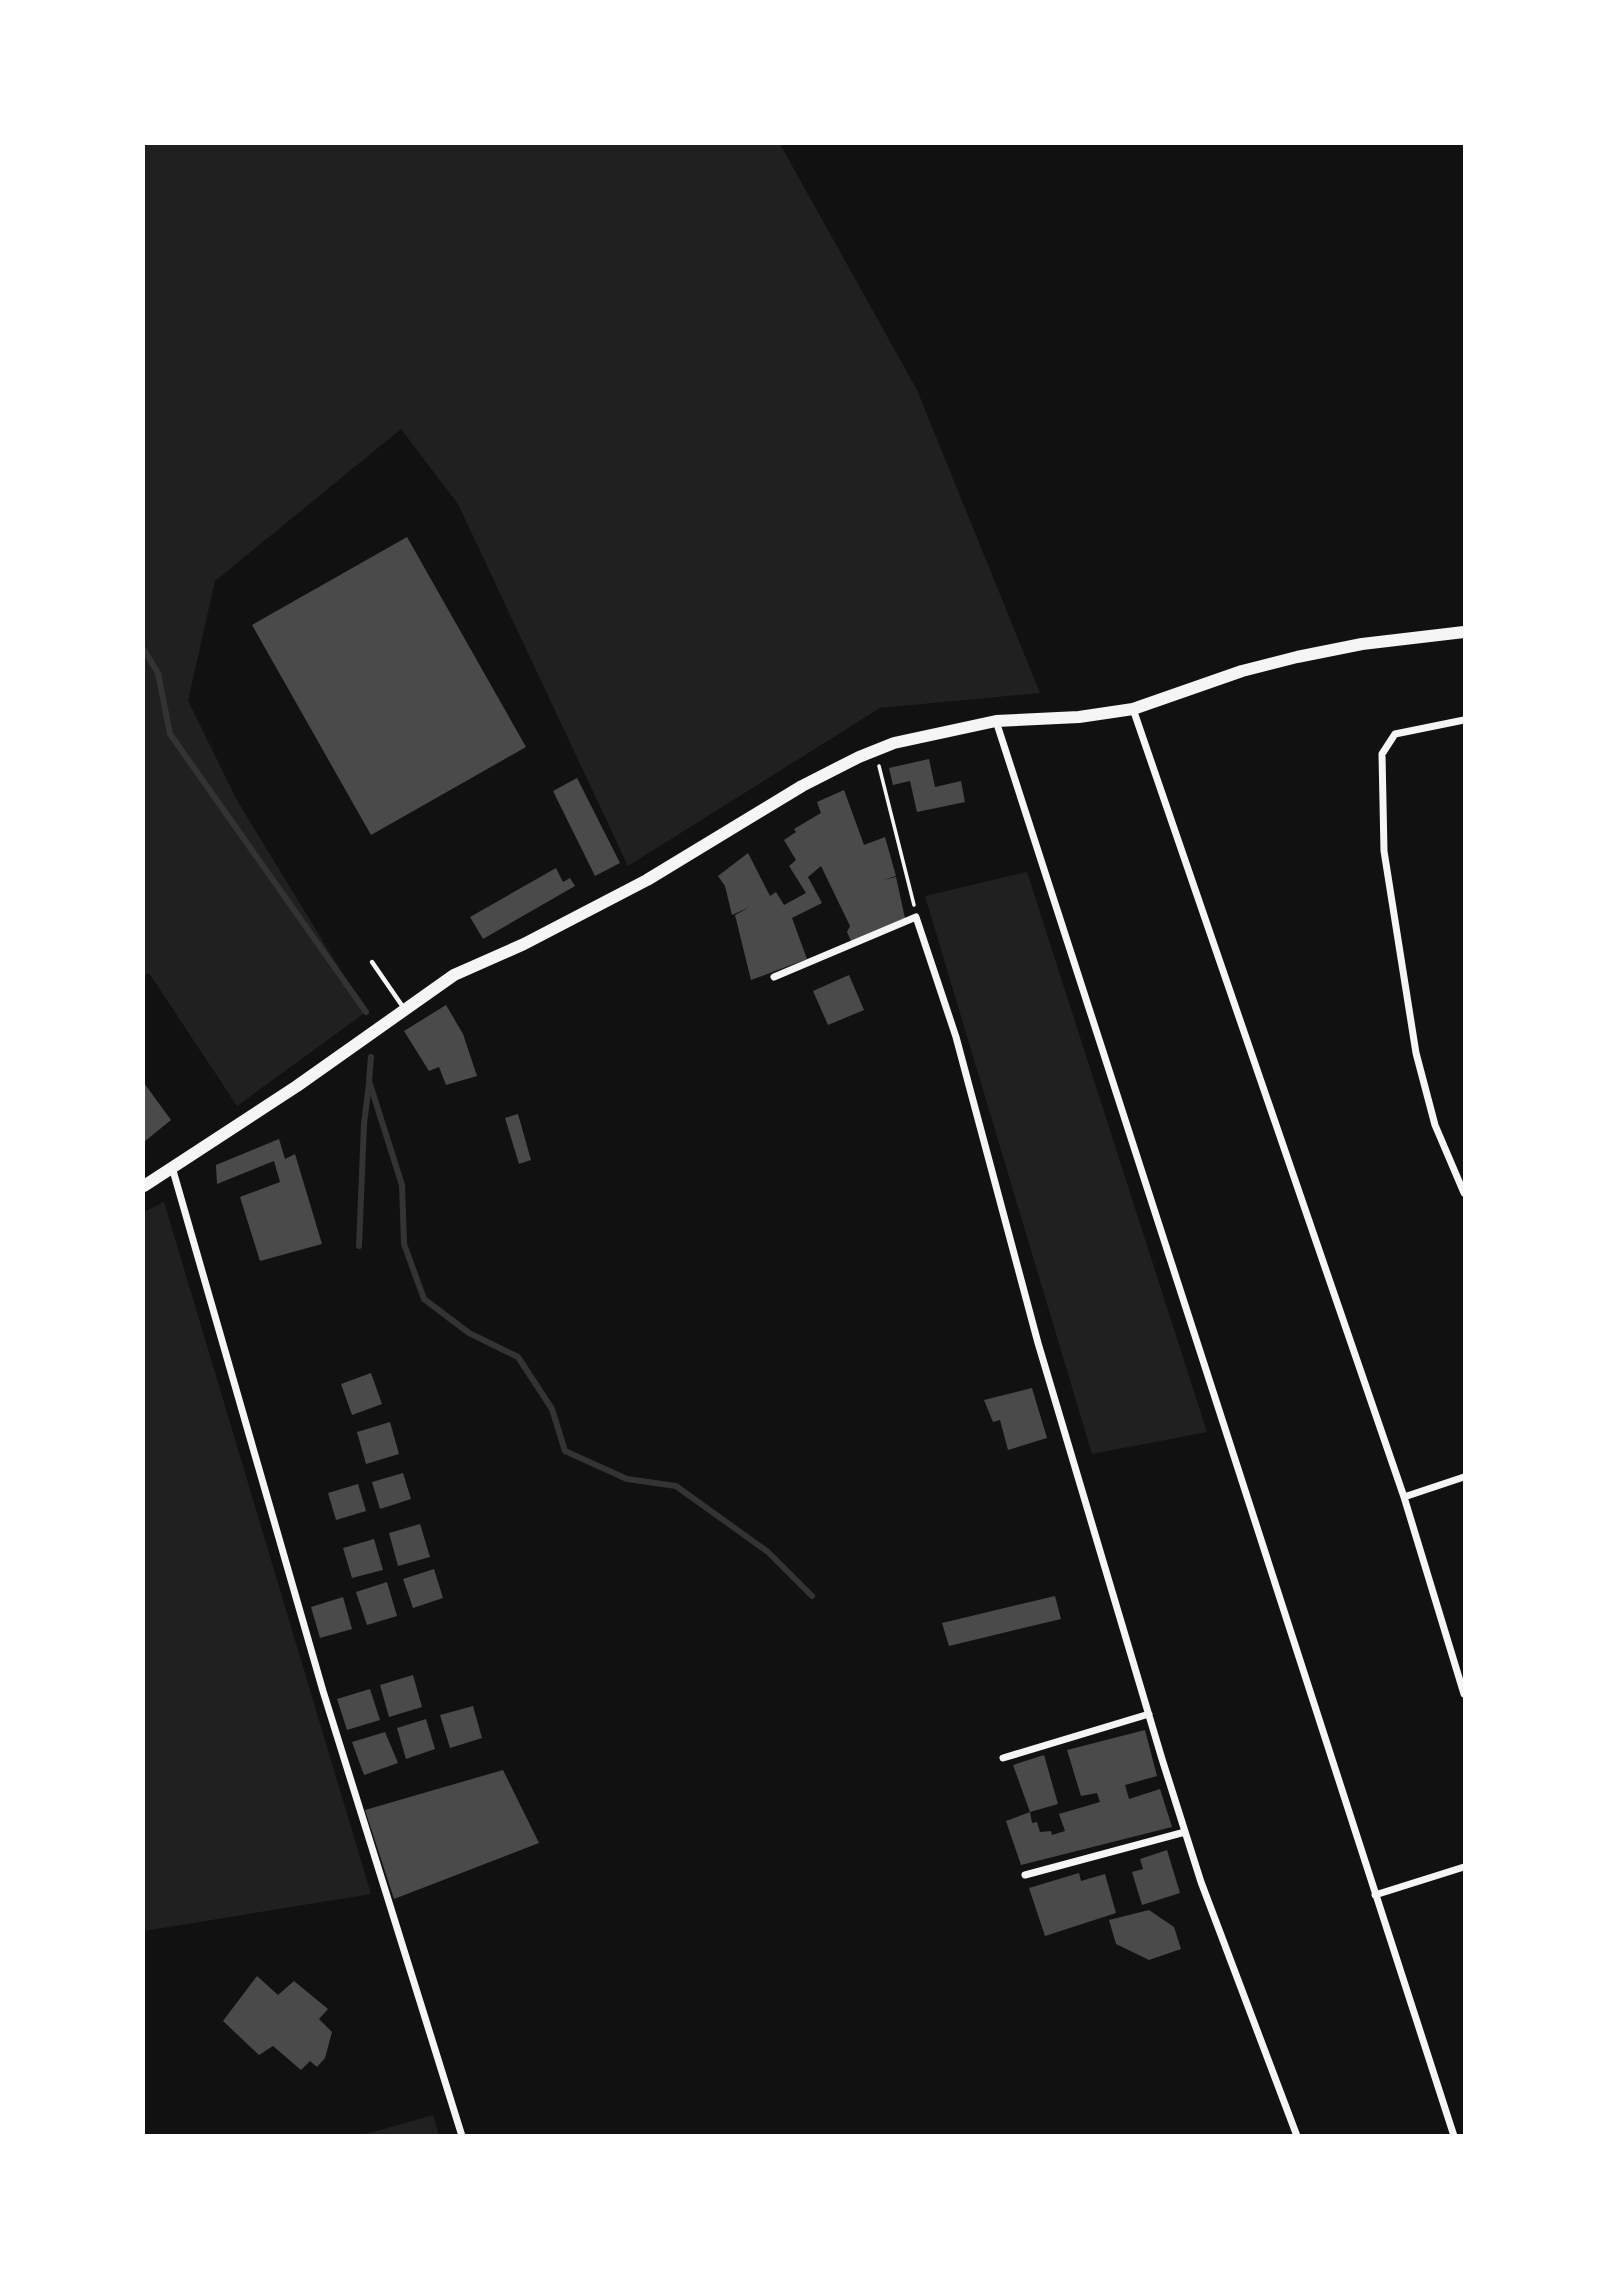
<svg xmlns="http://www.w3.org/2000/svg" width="1608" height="2279" font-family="'Zilla Slab',serif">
	<rect width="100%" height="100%" fill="#111"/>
	<!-- green -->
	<path fill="#202020" d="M144,144H780L917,390L1040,693L880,708L628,866L458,504L401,429L215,581L188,701L238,802L366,1012L237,1106L149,973L144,976Z
		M1027,872L1207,1432L1092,1454L925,896Z
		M164,1202L371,1894L144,1931V1212Z
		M433,2115L439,2135H363Z"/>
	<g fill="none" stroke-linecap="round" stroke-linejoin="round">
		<!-- stream -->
		<path stroke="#333" stroke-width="6" d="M144,650L158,673L170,734L366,1012
			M371,1057L369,1081L402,1185L404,1244L424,1299L469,1333L518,1357L552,1409L565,1451L627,1479L676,1486L768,1552L812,1596
			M359,1246L364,1124L369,1084"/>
	</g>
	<!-- building -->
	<path fill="#4a4a4a" d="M407,537L526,747L371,835L252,625Z
		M929,759L935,787L961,781L965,802L917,812L910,781L893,785L889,768Z
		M577,778L620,863L595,876L553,791Z
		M844,790L864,845L885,837L896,876L883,880L896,877L905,918L851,941L847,932L850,926L821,866L808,877L822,903L792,918L807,959L751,980L735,915L750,907L732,915L725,886L718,876L748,853L770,896L776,892L784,905L806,893L789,866L796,860L784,840L796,832L794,829L821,813L817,802Z
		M556,868L563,882L570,878L575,886L483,939L470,917Z
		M849,975L864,1010L828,1025L813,991Z
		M446,1005L463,1034L477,1076L446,1085L439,1067L429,1071L404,1031Z
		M144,1083L171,1120L144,1142Z
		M518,1114L531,1160L519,1164L505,1118Z
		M279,1139L285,1159L295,1154L322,1244L260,1261L240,1197L280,1182L274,1161L217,1184L216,1165Z
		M371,1373L382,1404L352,1415L341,1384Z
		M1032,1388L1047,1438L1008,1450L1000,1420L993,1422L984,1400Z
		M390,1422L399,1454L366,1464L357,1432Z
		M403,1473L411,1499L380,1509L372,1482Z
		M358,1484L366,1511L336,1520L328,1493Z
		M420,1524L430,1557L398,1566L389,1533Z
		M374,1539L383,1570L352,1578L343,1548Z
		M434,1569L443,1598L413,1608L403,1579Z
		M387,1582L397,1616L367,1625L356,1592Z
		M1055,1596L1061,1619L949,1646L942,1623Z
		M343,1597L352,1629L320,1638L311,1607Z
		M413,1675L422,1707L389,1717L380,1685Z
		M370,1689L380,1720L347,1730L337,1699Z
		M473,1706L482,1738L450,1748L440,1715Z
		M426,1719L435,1749L406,1759L397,1728Z
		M1145,1730L1157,1776L1125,1785L1129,1799L1160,1789L1172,1827L1021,1865L1006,1821L1030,1812L1032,1823L1037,1822L1040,1832L1051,1831L1052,1835L1065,1831L1059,1814L1100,1802L1097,1793L1081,1796L1067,1750Z
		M385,1732L398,1763L364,1775L352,1742Z
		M1044,1755L1058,1804L1030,1812L1013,1765Z
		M503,1770L539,1843L394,1899L365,1810Z
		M1167,1850L1180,1893L1142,1905L1132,1872L1143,1869L1140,1859Z
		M1079,1873L1081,1881L1105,1874L1116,1913L1045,1936L1029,1888Z
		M1149,1910L1174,1927L1181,1949L1149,1960L1116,1944L1109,1920Z
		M257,1976L278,1995L294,1981L328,2009L319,2019L332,2032L325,2058L317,2067L310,2061L301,2070L273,2046L259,2055L223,2021Z"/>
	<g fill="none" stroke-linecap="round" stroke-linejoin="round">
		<!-- path -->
		<path stroke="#f5f5f5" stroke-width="3.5" d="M879,766L914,905"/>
		<!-- service -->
		<path stroke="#f5f5f5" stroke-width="4.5" d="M372,962L403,1007"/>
		<!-- minor -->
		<path stroke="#f5f5f5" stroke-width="7" d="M1133,709L1404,1497L1464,1694
			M1464,720L1395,734L1382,754L1384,851L1416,1053L1435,1125L1464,1193
			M996,721L1454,2136
			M774,977L916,917L956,1037L1038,1343L1162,1759L1201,1882L1297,2136
			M172,1167L323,1691L462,2136
			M1404,1497L1464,1477
			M1003,1758L1149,1714
			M1025,1875L1185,1832
			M1375,1895L1464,1867"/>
		<!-- secondary -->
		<path stroke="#f5f5f5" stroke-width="12" d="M144,1186L297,1086L454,975L524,944L647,880L802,786L859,757L894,743L996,721L1079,717L1133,709L1242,671L1297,657L1362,644L1464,632"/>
	</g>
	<!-- border -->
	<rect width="1608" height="2279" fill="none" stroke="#ffffff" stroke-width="290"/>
</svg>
